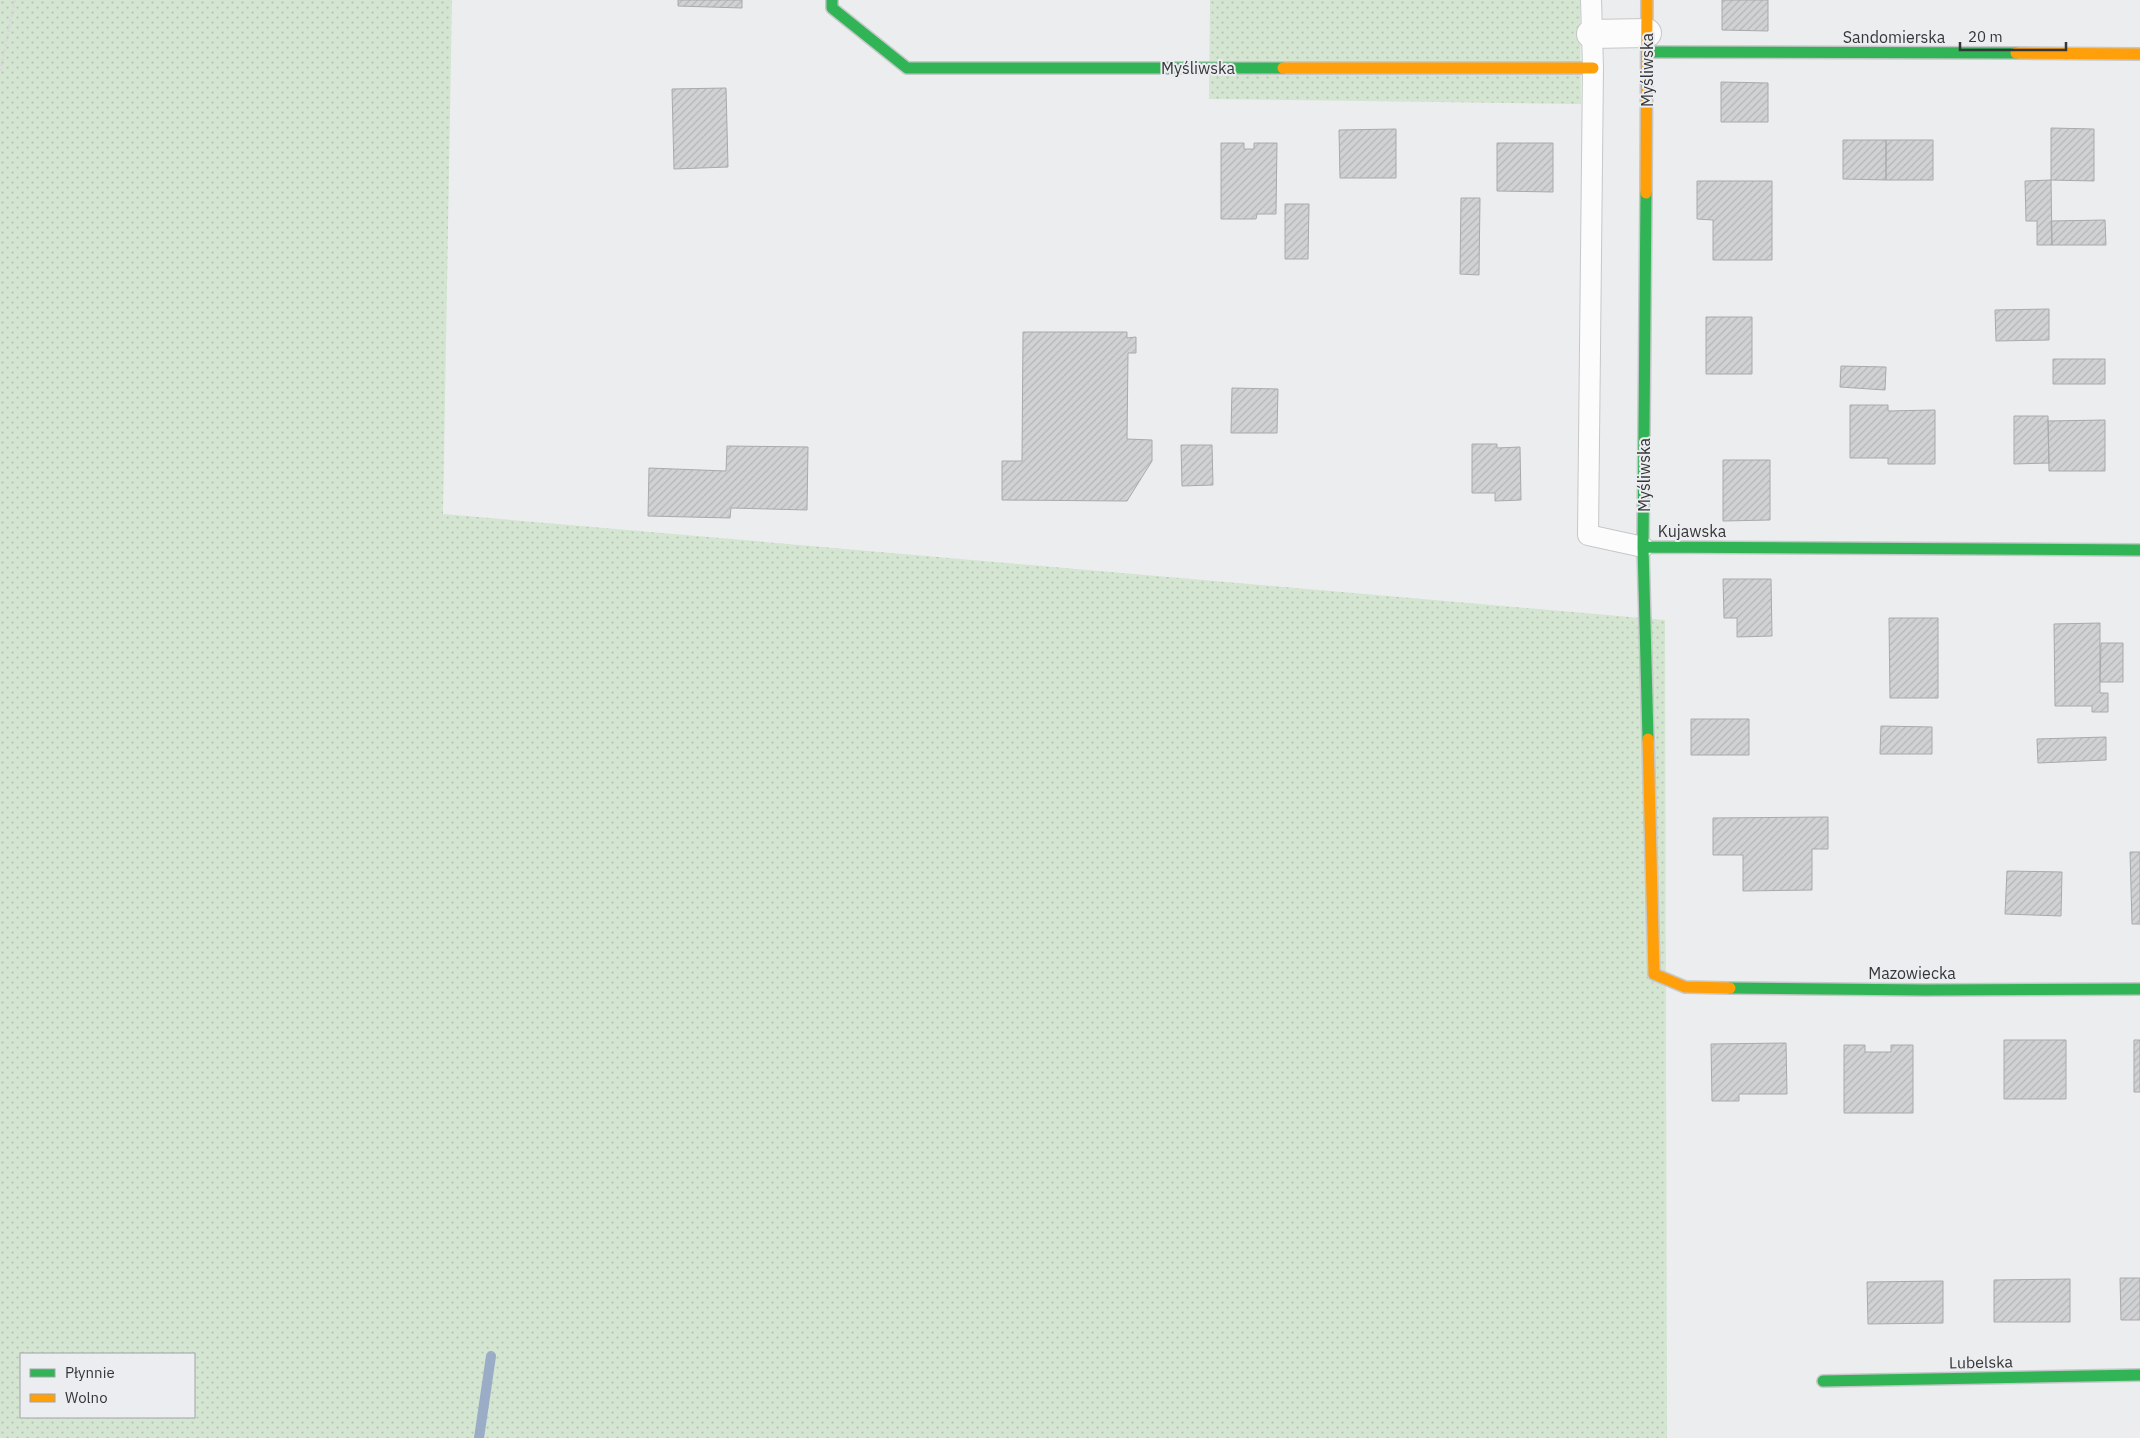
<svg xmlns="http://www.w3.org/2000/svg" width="2140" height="1438" font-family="'IBM Plex Sans',sans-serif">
	<defs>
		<pattern id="green-dots" width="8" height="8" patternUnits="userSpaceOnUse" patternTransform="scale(1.25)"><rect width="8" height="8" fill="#d4e5d2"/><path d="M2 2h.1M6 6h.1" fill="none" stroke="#b7c5b5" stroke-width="1.8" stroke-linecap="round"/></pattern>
		<pattern id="building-hatch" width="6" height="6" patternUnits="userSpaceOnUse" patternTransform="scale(1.25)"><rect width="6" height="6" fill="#d0d2d3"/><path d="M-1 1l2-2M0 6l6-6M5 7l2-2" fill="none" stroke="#b3b5b6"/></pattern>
	</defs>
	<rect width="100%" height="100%" fill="#ecedef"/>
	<!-- green -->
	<path fill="url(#green-dots)" fill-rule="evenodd" d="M0,0H452L443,514L1665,620L1667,1438H0ZM21,1354H194V1417H21Z
		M1210,0H1580L1581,104L1209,99Z"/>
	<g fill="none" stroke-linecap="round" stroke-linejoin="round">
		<!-- stream -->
		<path stroke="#9aacc6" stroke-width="10" d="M479,1438L491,1356"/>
	</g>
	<!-- building -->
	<path fill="url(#building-hatch)" stroke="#a9aaac" d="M678,0H742V8L678,6Z
		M1722,0H1768V31L1722,30Z
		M1721,82L1768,83V122H1721Z
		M726,88L728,167L674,169L672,89Z
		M2051,128L2094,129V181L2051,180Z
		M1396,129V178H1340L1339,130Z
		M1843,140H1886V180L1843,179Z
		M1886,140H1933V180H1886Z
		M1221,143H1244V149H1254V143H1277L1276,214H1257L1256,219H1221Z
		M1497,143H1553V192L1497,191Z
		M2051,180L2052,245H2037V221H2026L2025,181Z
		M1697,181H1772V260H1713V220L1697,219Z
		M1461,198H1480L1479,275L1460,274Z
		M1285,204H1309L1308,259H1285Z
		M2105,220L2106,245H2052L2051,221Z
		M2049,309V340L1996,341L1995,310Z
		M1706,317H1752V374H1706Z
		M1023,332H1127V338L1136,337V353H1128L1127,439L1152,440V461L1127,501L1002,500V461H1022Z
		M2053,359H2105V384H2053Z
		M1841,366L1886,367L1885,390L1840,387Z
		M1232,388L1278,389L1277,433H1231Z
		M1850,405H1888V411L1935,410V464H1888V458H1850Z
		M2014,416H2048L2049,463L2014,464Z
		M2105,420V471H2049L2048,421Z
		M1472,444H1497V448L1520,447L1521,500L1495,501V493H1472Z
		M1181,445H1212L1213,485L1182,486Z
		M727,446L808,447L807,510L731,508L730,518L648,516L649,468L726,471Z
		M1723,460H1770V520L1723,521Z
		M1723,579H1771L1772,636L1737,637V618H1724Z
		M1889,618H1938V698H1890Z
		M2100,623V693H2108V712H2092V706H2055L2054,624Z
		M2101,643H2123V682H2100Z
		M1691,719H1749V755H1691Z
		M1881,726L1932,727V754H1880Z
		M2106,737V760L2038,763L2037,739Z
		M1828,817V849H1812V890L1743,891V855H1713V818Z
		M2130,852H2140V924H2132Z
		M2007,871L2062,872L2061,916L2005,914Z
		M2004,1040H2066V1099H2004Z
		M2134,1040H2140V1092H2134Z
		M1786,1043L1787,1094H1739V1101H1712L1711,1044Z
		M1844,1045H1865V1052H1891V1045H1913V1113H1844Z
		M2120,1278H2140V1320H2121Z
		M2070,1279V1322H1994V1280Z
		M1943,1281V1323L1868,1324L1867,1282Z"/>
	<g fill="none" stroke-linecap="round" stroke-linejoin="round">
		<!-- lane casing -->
		<g stroke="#c6c7c8" stroke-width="22">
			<path id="lane" d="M1591,0L1593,68L1588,535L1643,547"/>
		</g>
		<!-- street casing -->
		<g stroke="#c6c7c8" stroke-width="30">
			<path id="street" d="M1591,34L1647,33"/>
		</g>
		<!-- fast casing -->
		<g stroke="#c6c7c8" stroke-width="14">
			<path id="fast" d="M832,0V8L907,68H1283
				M1647,52L2016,53
				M1646,193L1643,547L1648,739
				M1643,547L2140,550
				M1730,988L1925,990L2140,989
				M1823,1381L2140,1375"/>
		</g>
		<!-- slow casing -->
		<g stroke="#c6c7c8" stroke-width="14">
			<path id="slow" d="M2016,53L2140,54
				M1283,68H1593
				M1646,193L1647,0
				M1648,739L1654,974L1685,987L1730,988"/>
		</g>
		<!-- path -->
		<path stroke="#d8d9d9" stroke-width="3" stroke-dasharray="2.5 2.5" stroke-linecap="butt" d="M0,71L15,0"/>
		<!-- lane -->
		<use href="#lane" stroke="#fcfcfd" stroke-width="20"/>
		<!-- street -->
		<use href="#street" stroke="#fcfcfd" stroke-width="28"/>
		<!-- fast -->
		<use href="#fast" stroke="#30b455" stroke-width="11"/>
		<!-- slow -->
		<use href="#slow" stroke="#ff9f0a" stroke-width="11"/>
	</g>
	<g text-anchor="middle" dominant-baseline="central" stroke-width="4" stroke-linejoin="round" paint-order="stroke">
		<!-- street labels -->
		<g font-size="16" fill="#353637" stroke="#ebedf0">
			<text x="1894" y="37">Sandomierska</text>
			<text x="1198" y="68">Myśliwska</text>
			<text transform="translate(1647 70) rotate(-90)">Myśliwska</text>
			<text transform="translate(1644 475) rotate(-90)">Myśliwska</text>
			<text x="1692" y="531">Kujawska</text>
			<text x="1912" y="973">Mazowiecka</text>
			<text transform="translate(1981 1362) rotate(-1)">Lubelska</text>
		</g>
	</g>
	<!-- legend -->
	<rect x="20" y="1353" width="175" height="65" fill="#ebedf0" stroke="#a2a4a6"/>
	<rect x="30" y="1369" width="25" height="8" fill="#30b455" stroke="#a2a4a6"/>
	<text x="65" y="1378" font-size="15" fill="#353637">Płynnie</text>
	<rect x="30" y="1394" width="25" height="8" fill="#ff9f0a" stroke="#a2a4a6"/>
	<text x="65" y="1403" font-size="15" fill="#353637">Wolno</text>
	<!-- scale -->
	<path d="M1960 42v8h106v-8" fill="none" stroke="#353637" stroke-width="2.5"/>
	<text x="1968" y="42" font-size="15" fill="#353637" stroke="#ebedf0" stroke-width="4" paint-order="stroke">20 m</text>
</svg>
